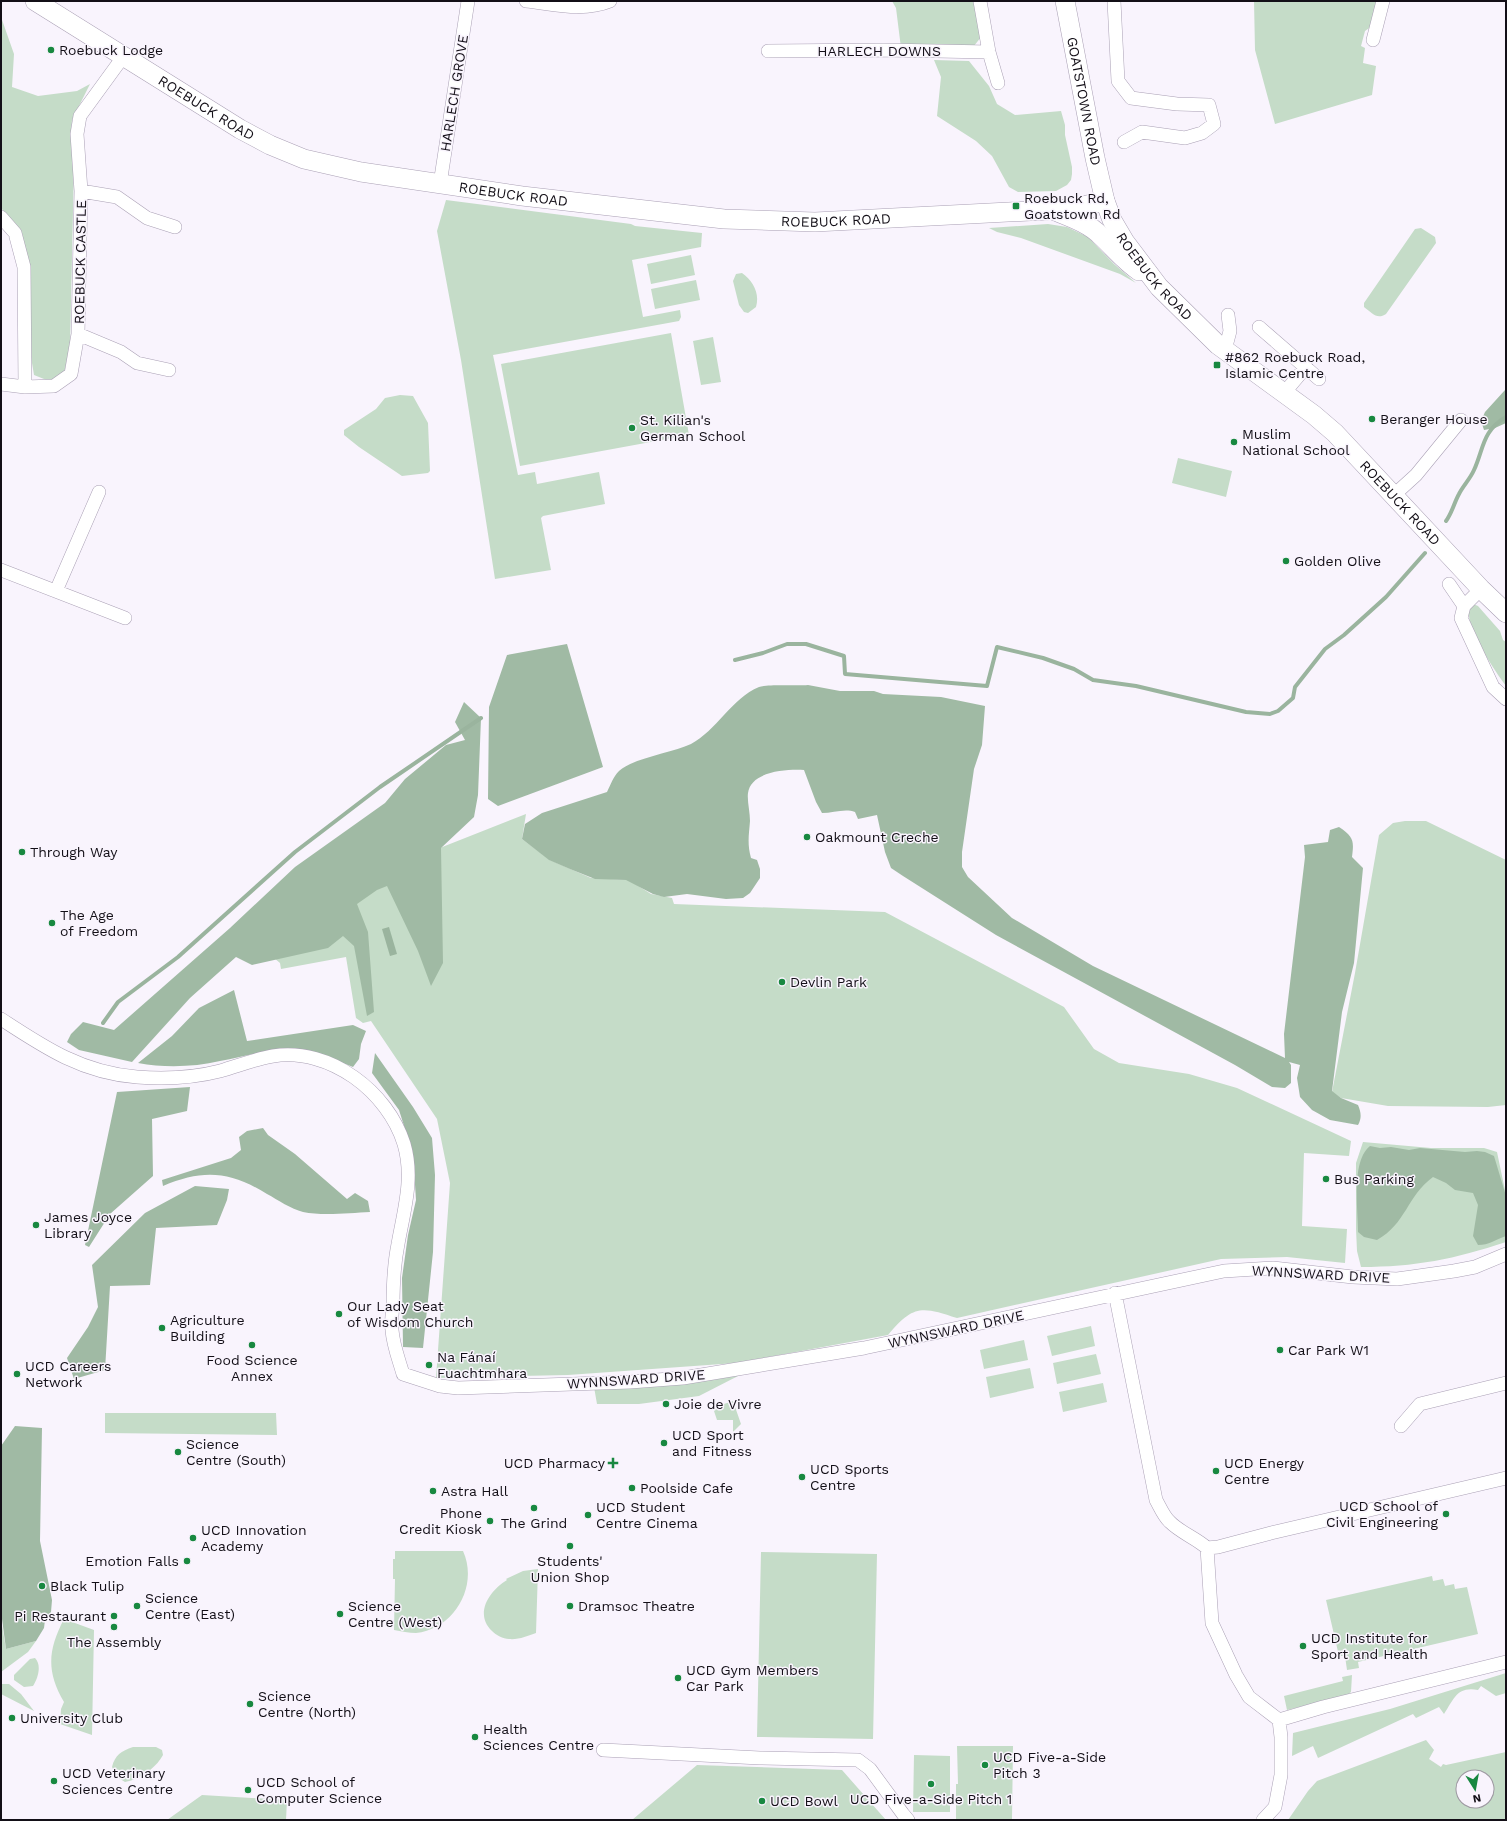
<svg xmlns="http://www.w3.org/2000/svg" width="1507" height="1821" font-family="'Work Sans',sans-serif">
	<rect width="100%" height="100%" fill="#f9f4fd"/>
	<!-- green -->
	<path fill="#c5dcc8" fill-rule="evenodd" d="M892,1H975L981,37L974,46L901,48L896,8Z
		M1254,1H1378L1372,26L1365,31L1361,46L1365,48L1363,63L1376,66L1372,95L1275,124L1255,50Z
		M1,17L14,54L12,87L38,96L77,91L90,84L72,120L71,137L74,166L70,348L64,373L49,381L34,375L31,357L27,269L22,233L1,208Z
		M934,60L969,61L989,86L997,104L1015,115L1061,111L1065,125V135L1072,167V174L1071,180L1067,185L1056,191L1018,192L1009,187L992,156L976,141L937,116L941,77Z
		M446,200L631,224L635,226L702,233L701,247L632,260L643,317L680,310L681,317L679,321L493,355L518,475L535,472L537,484L599,472L605,504L543,516L541,518L551,570L495,579L461,360L437,231Z
		M1048,224L1067,227L1088,237L1114,264L1136,283L1120,274L1021,238L997,232L989,228Z
		M1421,228L1435,237L1436,243L1386,314C1377,320 1372,313 1364,307V303L1415,229Z
		M691,255L695,275L651,284L647,264Z
		M742,273C753,281 760,293 756,307L748,313L744,312L739,305L733,281L736,274Z
		M696,280L700,300L655,309L651,289Z
		M671,333L689,435L520,466L501,364Z
		M713,337L721,382L701,385L693,341Z
		M400,395L413,396L428,423L430,471L428,473L402,476L359,447L344,435V430L376,409L385,398Z
		M1178,458L1232,471L1226,497L1172,483Z
		M1473,604L1478,606L1500,631L1503,640L1506,642V686C1495,671 1467,630 1469,612C1469,609 1471,606 1473,604Z
		M526,814L522,839L550,860L591,878L629,880L651,894L672,898L674,904L885,912L1064,1007L1094,1049L1119,1063L1189,1074L1237,1088L1351,1141L1349,1156L1304,1153L1302,1226L1347,1229L1345,1263L1287,1257L1221,1259L957,1318C921,1306 913,1305 888,1335L736,1363L568,1375L436,1378L450,1183L437,1119L371,1021L363,1023L356,1018L346,957L281,969L280,963L267,952L417,857Z
		M1405,821H1426L1506,860V1105L1488,1107L1388,1106L1341,1098L1332,1092L1355,973L1379,835L1393,823Z
		M1363,1142L1431,1148H1484L1497,1152L1506,1195V1242C1455,1259 1415,1267 1361,1267L1357,1251L1356,1229V1163Z
		M1091,1326L1095,1346L1052,1356L1047,1336Z
		M1024,1340L1028,1360L984,1369L980,1350Z
		M1096,1354L1101,1374L1057,1384L1053,1363Z
		M1030,1368L1034,1388L990,1398L986,1377Z
		M740,1375L699,1396L639,1404H597L594,1387Z
		M1103,1383L1107,1402L1063,1412L1059,1392Z
		M733,1401L741,1424L733,1432V1420H717L714,1411L718,1406Z
		M105,1413H276L277,1435L105,1433Z
		M395,1551H463C479,1586 454,1629 416,1633C409,1633 401,1631 394,1630L395,1579H393V1559H395Z
		M761,1552L877,1554L873,1739L757,1737Z
		M538,1569L536,1633C528,1636 518,1640 509,1639C503,1639 496,1635 492,1631C474,1614 489,1591 507,1580L506,1579L523,1571Z
		M1432,1576L1433,1581L1443,1579L1445,1586L1454,1584L1455,1589L1467,1587L1478,1634L1358,1662L1359,1668L1347,1670L1345,1656H1339L1326,1600Z
		M1,1619L6,1649L36,1641L28,1652L1,1672Z
		M64,1619L94,1630L92,1735L60,1724L61,1709L64,1702C46,1671 48,1650 64,1619Z
		M35,1658C42,1665 38,1678 33,1686L24,1687L14,1680V1675L30,1659Z
		M1506,1673V1693L1496,1696L1481,1686L1478,1690C1457,1686 1454,1699 1444,1714L1439,1707L1416,1718L1413,1714L1318,1758L1313,1746L1292,1756L1293,1733L1390,1709Z
		M1352,1675L1351,1692L1348,1695L1287,1710L1284,1696L1343,1681L1342,1677Z
		M1,1684H9L21,1694L34,1711L1,1694Z
		M1426,1740L1434,1750L1429,1759L1441,1767L1443,1764L1446,1765L1506,1752V1820H1288L1308,1791L1317,1781ZM1463,1777H1487V1801H1463Z
		M957,1746H1013L1012,1820H956V1784H958Z
		M133,1747H156L162,1750L163,1755C156,1768 140,1779 125,1782L117,1777L112,1767C115,1755 121,1751 133,1747Z
		M914,1755L950,1756V1812H913Z
		M697,1765L842,1770L886,1820H632Z
		M202,1795L287,1800L286,1820H167Z"/>
	<!-- forest -->
	<path fill="#a0baa4" d="M1506,379V423L1495,428L1484,430L1481,421L1485,412L1505,390Z
		M567,644L603,767L498,806L488,799L489,707L507,655Z
		M808,685L840,691H874L883,694L941,697L985,706L982,745L974,769L962,852V867L968,877L1012,918L1093,966L1285,1058L1284,1034L1305,857L1304,845L1328,842L1330,830L1339,827C1354,837 1354,841 1352,857L1363,868L1354,963L1342,1012L1332,1091L1341,1098L1358,1105C1361,1112 1362,1118 1358,1125L1330,1120L1312,1110L1300,1097L1297,1078L1300,1065L1289,1062L1291,1065V1083L1285,1088L1272,1087L1235,1065L996,935L903,876L891,868L885,852L877,815L858,819L855,812C845,808 833,813 822,813L816,802L804,770C787,769 751,771 748,793C747,801 750,812 750,821C749,834 747,844 751,858L757,860L760,869V878L750,893L743,898L726,899L687,894L664,897L653,894L626,880L595,879L570,869L549,860L522,839L525,824L542,813L607,792C611,784 613,777 619,771C633,758 672,753 691,744C716,731 732,698 759,687C767,684 797,686 808,685Z
		M464,702L481,718L478,795L474,817L441,848L443,963L431,986L418,951L387,886L377,890L357,904L368,932L374,1012L367,1016L354,946L343,936L328,948L252,965L236,957L190,998L132,1062L79,1050L67,1042L71,1034L83,1022L114,1030L230,928L295,867L385,803L405,779L446,745L465,740L455,722Z
		M234,990L247,1041L353,1025L366,1031L361,1044L359,1059L353,1067C335,1060 314,1051 295,1050C267,1049 246,1056 220,1061C194,1067 165,1068 138,1063L172,1036L199,1008Z
		M375,1053L413,1107L432,1138L435,1175L433,1252L423,1348L403,1347L402,1278L408,1235L416,1200L413,1154L399,1110L372,1073Z
		M190,1087L187,1111L152,1119L153,1176L110,1214L89,1247L85,1245L117,1092Z
		M263,1128L268,1135L295,1154L347,1199L355,1193L368,1201L370,1212C350,1213 322,1216 303,1212C291,1209 278,1200 267,1194C230,1171 203,1169 163,1186L162,1180L231,1158L241,1150L239,1137L247,1131Z
		M1370,1146L1380,1148L1391,1147L1409,1150L1420,1148L1465,1152L1477,1151L1485,1152L1494,1156L1506,1196V1236C1495,1240 1489,1245 1478,1245L1473,1236L1478,1205L1473,1193L1455,1190L1446,1183L1433,1177C1407,1196 1406,1224 1377,1240L1364,1237L1358,1232C1358,1209 1351,1161 1370,1146Z
		M195,1186L229,1189L227,1200L217,1225L156,1228L150,1285L110,1286L105,1370L74,1379L67,1358L88,1327L98,1307L92,1265L145,1213Z
		M15,1426L42,1428L40,1541L52,1600L51,1612L45,1620L44,1628L36,1641L6,1649L2,1619L1,1446Z"/>
	<!-- water -->
	<path fill="#9ab49e" d="M389,927L397,954L390,956L382,929Z"/>
	<g fill="none" stroke-linecap="round" stroke-linejoin="round">
		<!-- stream -->
		<path stroke="#9ab49e" stroke-width="4" d="M1446,521C1452,513 1454,503 1459,494C1463,486 1470,479 1474,470C1484,448 1482,431 1506,417
			M735,660L763,653L787,644H806L844,656L845,674L987,686L997,647L1043,658L1074,669L1093,680L1136,686L1246,712L1270,714L1278,711L1293,698L1295,687L1325,649L1344,635L1386,597L1425,553
			M103,1023L118,1002L178,957L295,852L380,787L481,718"/>
		<!-- street casing -->
		<g stroke="#aaa0b5" stroke-width="14">
			<path id="street" d="M526,1C554,4 583,12 610,1
				M980,1L989,52L998,83
				M1114,1L1118,81L1131,98L1177,104L1209,105L1214,124L1202,133L1185,138L1142,132L1124,142
				M1373,40L1383,1
				M768,51L884,50L989,52
				M440,184L468,1
				M81,191L117,197L147,218L175,227
				M1,217L15,233L24,267L25,387L1,384
				M1259,327L1319,379
				M78,334L121,352L137,363L169,370
				M1225,350L1230,331L1228,315
				M25,387L54,386L71,374L78,334L81,191L77,134L80,116L123,57
				M1284,393L1306,367
				M1394,495L1416,475L1461,420
				M1,570L125,618
				M1449,584L1464,606
				M1481,589L1464,606L1461,618L1493,687L1506,699
				M56,591L99,492
				M1,1019C45,1048 83,1073 137,1077C164,1079 193,1078 220,1071C238,1066 255,1059 273,1056C330,1047 388,1092 404,1144C414,1178 404,1210 398,1244C394,1264 393,1285 393,1306C392,1314 391,1323 392,1330C393,1345 399,1360 403,1374L440,1386L458,1388L630,1382L683,1378L864,1348L1224,1271L1273,1268L1353,1277L1397,1279L1454,1271L1475,1267L1506,1254
				M1115,1293L1156,1500C1160,1507 1164,1517 1170,1522C1181,1533 1196,1538 1207,1548L1212,1623L1236,1675L1249,1697L1279,1720L1281,1737V1775L1275,1807L1263,1820
				M1401,1426L1420,1404L1506,1383
				M1207,1548L1218,1547L1271,1533L1506,1478
				M1279,1720L1323,1707L1506,1662
				M603,1750L760,1758L858,1760L870,1769L903,1814L908,1820"/>
		</g>
		<!-- secondary casing -->
		<g stroke="#aaa0b5" stroke-width="20">
			<g id="secondary">
				<path id="s1" d="M35,1L240,129L270,145L304,159L361,172L522,196L724,219L815,222L1069,209L1105,201"/>
				<path id="s2" d="M1065,1L1095,158L1105,201L1112,220L1125,242L1159,287L1218,345L1314,415L1335,433L1481,589L1506,613"/>
				<path d="M1055,211C1070,217 1090,224 1101,236C1114,248 1124,261 1139,271"/>
			</g>
		</g>
		<!-- street -->
		<use href="#street" stroke="#fff" stroke-width="13"/>
		<!-- secondary -->
		<use href="#secondary" stroke="#fff" stroke-width="19"/>
	</g>
	<!-- markers -->
	<g fill="#188840" stroke="#f9f4fd" stroke-width="1.5">
		<circle cx="51" cy="50" r="4"/>
		<rect x="1012" y="202" width="8" height="8" rx="2"/>
		<rect x="1213" y="361" width="8" height="8" rx="2"/>
		<circle cx="1372" cy="419" r="4"/>
		<circle cx="632" cy="428" r="4"/>
		<circle cx="1234" cy="442" r="4"/>
		<circle cx="1286" cy="561" r="4"/>
		<circle cx="807" cy="837" r="4"/>
		<circle cx="22" cy="852" r="4"/>
		<circle cx="52" cy="923" r="4"/>
		<circle cx="782" cy="982" r="4"/>
		<circle cx="1326" cy="1179" r="4"/>
		<circle cx="36" cy="1225" r="4"/>
		<circle cx="339" cy="1314" r="4"/>
		<circle cx="162" cy="1328" r="4"/>
		<circle cx="252" cy="1345" r="4"/>
		<circle cx="1280" cy="1350" r="4"/>
		<circle cx="429" cy="1365" r="4"/>
		<circle cx="17" cy="1374" r="4"/>
		<circle cx="666" cy="1404" r="4"/>
		<circle cx="664" cy="1443" r="4"/>
		<circle cx="178" cy="1452" r="4"/>
		<path d="M611 1457h4v4h4v4h-4v4h-4v-4h-4v-4h4z"/>
		<circle cx="1216" cy="1471" r="4"/>
		<circle cx="802" cy="1477" r="4"/>
		<circle cx="632" cy="1488" r="4"/>
		<circle cx="433" cy="1491" r="4"/>
		<circle cx="534" cy="1508" r="4"/>
		<circle cx="1446" cy="1514" r="4"/>
		<circle cx="588" cy="1515" r="4"/>
		<circle cx="490" cy="1521" r="4"/>
		<circle cx="193" cy="1538" r="4"/>
		<circle cx="570" cy="1546" r="4"/>
		<circle cx="187" cy="1561" r="4"/>
		<circle cx="42" cy="1586" r="4"/>
		<circle cx="137" cy="1606" r="4"/>
		<circle cx="570" cy="1606" r="4"/>
		<circle cx="340" cy="1614" r="4"/>
		<circle cx="114" cy="1616" r="4"/>
		<circle cx="114" cy="1627" r="4"/>
		<circle cx="1303" cy="1646" r="4"/>
		<circle cx="678" cy="1678" r="4"/>
		<circle cx="250" cy="1704" r="4"/>
		<circle cx="12" cy="1718" r="4"/>
		<circle cx="475" cy="1737" r="4"/>
		<circle cx="985" cy="1765" r="4"/>
		<circle cx="54" cy="1781" r="4"/>
		<circle cx="931" cy="1784" r="4"/>
		<circle cx="248" cy="1790" r="4"/>
		<circle cx="762" cy="1801" r="4"/>
	</g>
	<g text-anchor="middle" dominant-baseline="central" stroke-width="3" stroke-linejoin="round" paint-order="stroke">
		<!-- poi labels -->
		<g font-size="14" fill="#130f17" stroke="#f9f4fd" text-anchor="start">
			<text x="59" y="50">Roebuck Lodge</text>
			<text x="1024" y="198">Roebuck Rd,<tspan x="1024" dy="16">Goatstown Rd</tspan></text>
			<text x="1225" y="357">#862 Roebuck Road,<tspan x="1225" dy="16">Islamic Centre</tspan></text>
			<text x="1380" y="419">Beranger House</text>
			<text x="640" y="420">St. Kilian's<tspan x="640" dy="16">German School</tspan></text>
			<text x="1242" y="434">Muslim<tspan x="1242" dy="16">National School</tspan></text>
			<text x="1294" y="561">Golden Olive</text>
			<text x="815" y="837">Oakmount Creche</text>
			<text x="30" y="852">Through Way</text>
			<text x="60" y="915">The Age<tspan x="60" dy="16">of Freedom</tspan></text>
			<text x="790" y="982">Devlin Park</text>
			<text x="1334" y="1179">Bus Parking</text>
			<text x="44" y="1217">James Joyce<tspan x="44" dy="16">Library</tspan></text>
			<text x="347" y="1306">Our Lady Seat<tspan x="347" dy="16">of Wisdom Church</tspan></text>
			<text x="170" y="1320">Agriculture<tspan x="170" dy="16">Building</tspan></text>
			<text x="1288" y="1350">Car Park W1</text>
			<text x="437" y="1357">Na Fánaí<tspan x="437" dy="16">Fuachtmhara</tspan></text>
			<text x="252" y="1360" text-anchor="middle">Food Science<tspan x="252" dy="16">Annex</tspan></text>
			<text x="25" y="1366">UCD Careers<tspan x="25" dy="16">Network</tspan></text>
			<text x="674" y="1404">Joie de Vivre</text>
			<text x="672" y="1435">UCD Sport<tspan x="672" dy="16">and Fitness</tspan></text>
			<text x="186" y="1444">Science<tspan x="186" dy="16">Centre (South)</tspan></text>
			<text x="605" y="1463" text-anchor="end">UCD Pharmacy</text>
			<text x="1224" y="1463">UCD Energy<tspan x="1224" dy="16">Centre</tspan></text>
			<text x="810" y="1469">UCD Sports<tspan x="810" dy="16">Centre</tspan></text>
			<text x="640" y="1488">Poolside Cafe</text>
			<text x="441" y="1491">Astra Hall</text>
			<text x="1438" y="1506" text-anchor="end">UCD School of<tspan x="1438" dy="16">Civil Engineering</tspan></text>
			<text x="596" y="1507">UCD Student<tspan x="596" dy="16">Centre Cinema</tspan></text>
			<text x="482" y="1513" text-anchor="end">Phone<tspan x="482" dy="16">Credit Kiosk</tspan></text>
			<text x="534" y="1523" text-anchor="middle">The Grind</text>
			<text x="201" y="1530">UCD Innovation<tspan x="201" dy="16">Academy</tspan></text>
			<text x="179" y="1561" text-anchor="end">Emotion Falls</text>
			<text x="570" y="1561" text-anchor="middle">Students'<tspan x="570" dy="16">Union Shop</tspan></text>
			<text x="50" y="1586">Black Tulip</text>
			<text x="145" y="1598">Science<tspan x="145" dy="16">Centre (East)</tspan></text>
			<text x="348" y="1606">Science<tspan x="348" dy="16">Centre (West)</tspan></text>
			<text x="578" y="1606">Dramsoc Theatre</text>
			<text x="106" y="1616" text-anchor="end">Pi Restaurant</text>
			<text x="1311" y="1638">UCD Institute for<tspan x="1311" dy="16">Sport and Health</tspan></text>
			<text x="114" y="1642" text-anchor="middle">The Assembly</text>
			<text x="686" y="1670">UCD Gym Members<tspan x="686" dy="16">Car Park</tspan></text>
			<text x="258" y="1696">Science<tspan x="258" dy="16">Centre (North)</tspan></text>
			<text x="20" y="1718">University Club</text>
			<text x="483" y="1729">Health<tspan x="483" dy="16">Sciences Centre</tspan></text>
			<text x="993" y="1757">UCD Five-a-Side<tspan x="993" dy="16">Pitch 3</tspan></text>
			<text x="62" y="1773">UCD Veterinary<tspan x="62" dy="16">Sciences Centre</tspan></text>
			<text x="256" y="1782">UCD School of<tspan x="256" dy="16">Computer Science</tspan></text>
			<text x="931" y="1799" text-anchor="middle">UCD Five-a-Side Pitch 1</text>
			<text x="770" y="1801">UCD Bowl</text>
		</g>
		<!-- street labels -->
		<g font-size="14" fill="#130f17" stroke="#f9f4fd">
			<text x="879" y="51">HARLECH DOWNS</text>
			<text transform="translate(454 93) rotate(-81)">HARLECH GROVE</text>
			<text stroke="none"><textPath href="#s2" startOffset="102">GOATSTOWN ROAD</textPath></text>
			<text stroke="none"><textPath href="#s1" startOffset="202">ROEBUCK ROAD</textPath></text>
			<text stroke="none"><textPath href="#s1" startOffset="525">ROEBUCK ROAD</textPath></text>
			<text stroke="none"><textPath href="#s1" startOffset="849">ROEBUCK ROAD</textPath></text>
			<text transform="translate(80 262) rotate(-89)">ROEBUCK CASTLE</text>
			<text stroke="none"><textPath href="#s2" startOffset="295">ROEBUCK ROAD</textPath></text>
			<text stroke="none"><textPath href="#s2" startOffset="631">ROEBUCK ROAD</textPath></text>
			<text transform="translate(1321 1274) rotate(3)">WYNNSWARD DRIVE</text>
			<text transform="translate(956 1329) rotate(-12)">WYNNSWARD DRIVE</text>
			<text transform="translate(636 1379) rotate(-4)">WYNNSWARD DRIVE</text>
		</g>
	</g>
	<!-- border -->
	<rect width="1507" height="1821" fill="none" stroke="#130f17" stroke-width="4"/>
	<!-- north arrow -->
	<g transform="translate(1475 1789) rotate(169)"><circle r="19" fill="#f9f4fd" stroke="#9d98a1"/>
	<path d="M0-3L7 15L0 10L-7 15Z" fill="#188840"/>
	<text y="-6" font-size="11" font-weight="bold" text-anchor="middle" fill="#130f17">N</text>
	</g>
</svg>
